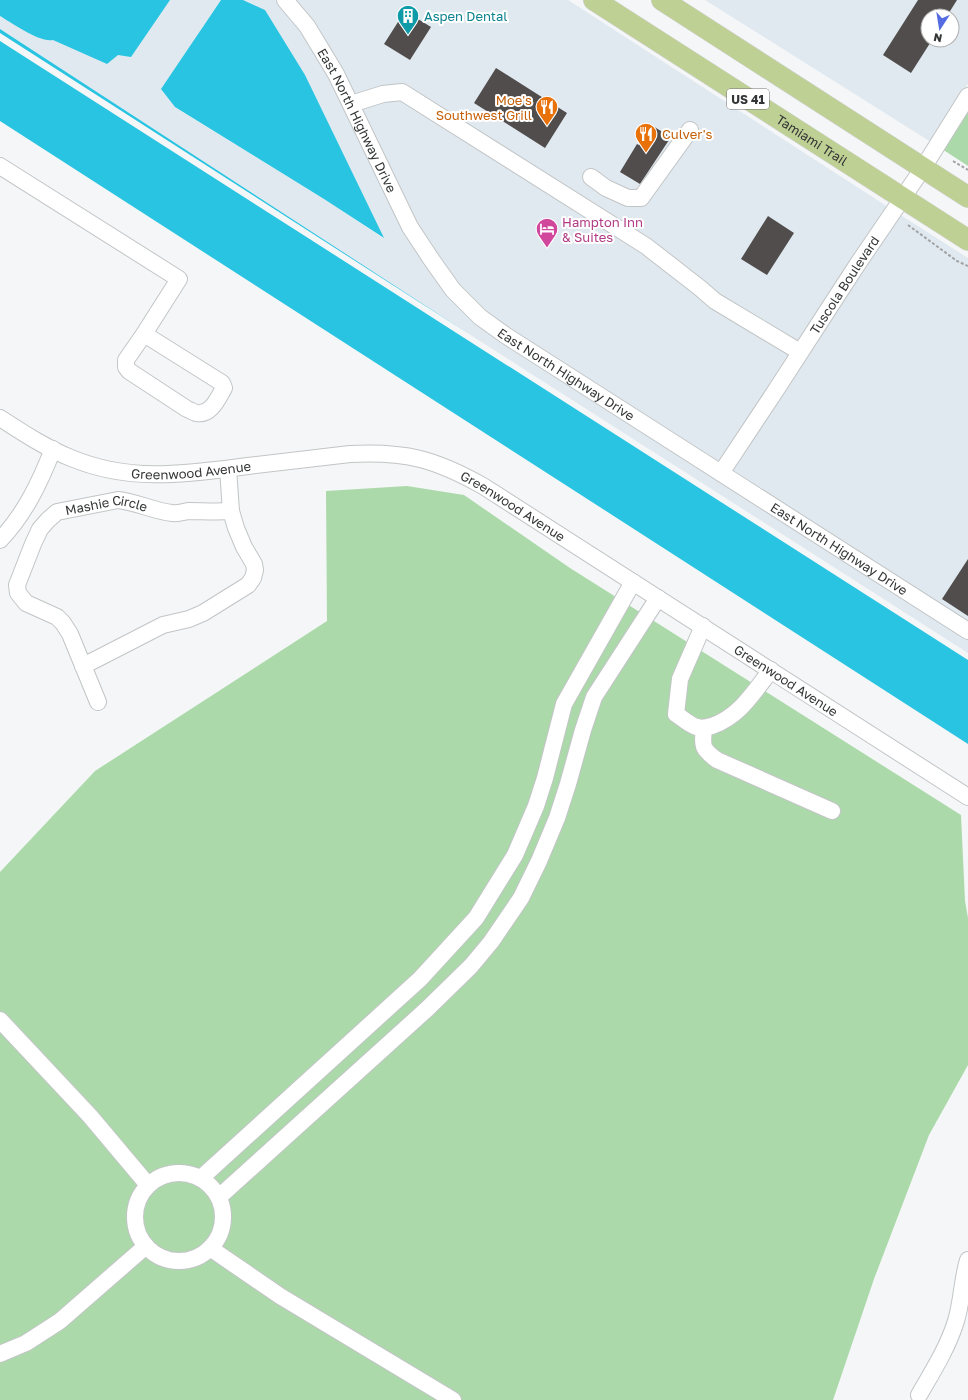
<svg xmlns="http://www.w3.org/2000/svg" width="968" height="1400" font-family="'Golos Text',sans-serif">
	<rect width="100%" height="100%" fill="#f4f6f8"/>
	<!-- built -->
	<path fill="#e0e9f0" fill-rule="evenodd" d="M170,0H221L201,29L176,108L324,199L383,238L265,10L243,0H275L302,30L330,78L448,295L722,483L968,640V653L469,334L0,29V16L37,37L53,39L107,64Z
		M294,0H568L888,207L719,464L508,329L484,311L458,285L416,223Z
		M705,0H968V84L931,142ZM928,16H952V40H928Z
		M899,214L968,258V623L730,471Z"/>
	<!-- green -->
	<path fill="#acd9aa" d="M968,108V166L942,149Z
		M407,486L464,495L570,568L961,815L965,901L968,918V1065L929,1135L874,1279L833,1400H0V872L95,771L327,621L326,491Z"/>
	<!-- water -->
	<path fill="#29c4e1" d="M0,0H170L131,57L118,55L107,64L53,40C40,43 12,23 0,16Z
		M221,0H243L265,10L305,75L384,238L324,199L175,107L161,89Z
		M0,29L469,334L0,33Z
		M0,41L968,660V744L0,121Z"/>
	<!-- building -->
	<path fill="#504d4c" d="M918,0H957L947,16H928V40H932L911,73L883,55Z
		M405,11L431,27L410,60L384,44Z
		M496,68L567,113L545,148L474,103Z
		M651,125L671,137L640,184L620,172L637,144L639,145Z
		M768,216L794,233L767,275L741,259Z
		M968,559V616L942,599Z"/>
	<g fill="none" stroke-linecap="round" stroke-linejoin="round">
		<!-- minor casing -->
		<g stroke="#c2c5c6" stroke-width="18">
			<g id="minor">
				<path id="s1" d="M285,0L307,26L336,74L410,227L431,259L453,290L480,317L505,335L968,631"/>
				<path d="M351,104L383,94L402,92L646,246L700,288L715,301L800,352"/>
				<path d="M0,166L179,279L144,334L126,360V367L129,371L187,409C190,410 193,412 196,413C211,416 218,398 224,388L222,383L144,334"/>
				<path d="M591,177L606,188L628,198H641L690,130"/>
				<path id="s2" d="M0,418C23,433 46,448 71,458C131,483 186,474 248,466C282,462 316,458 350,454C405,451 435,459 483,486L968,797"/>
				<path id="s3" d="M721,473L776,390L857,265L923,168L968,96"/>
				<path d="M0,540C25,514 40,482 53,449"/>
				<path d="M703,626L680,679L676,714C682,718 687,723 694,726C700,729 705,728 712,726C740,716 753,693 771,670"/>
				<path d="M83,666L163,625L189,619L203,613L248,585L253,578L255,570L254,564L244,547L236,528L231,511L228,469"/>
				<path id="s4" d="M98,702L70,634L63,623L57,617L26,603L18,593L17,585L33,544L40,529L48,520L57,512L118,500C136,502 154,511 172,513C177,514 183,512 188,511C202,511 216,512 231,511"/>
				<path d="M704,728C702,747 702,749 717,760L832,811"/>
				<path d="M0,1020L90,1116L148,1185"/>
				<circle cx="179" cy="1217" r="44"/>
				<path d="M201,1178L420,979L476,918L515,855L536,806L545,778L564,704L633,582"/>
				<path d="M219,1197L427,1009L471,966L491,942L521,898L539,861L557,818L568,784L583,730L594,697L658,598"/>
				<path d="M210,1248L280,1296L453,1400"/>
				<path d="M0,1354L26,1343L60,1321L146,1246"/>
				<path d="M919,1395C933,1371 948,1347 956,1321C962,1301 962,1280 968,1260"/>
			</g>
		</g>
		<!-- major casing -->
		<g stroke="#d2d3d3" stroke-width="22">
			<g id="major">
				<path id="s5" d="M594,0L968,240"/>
				<path d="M662,0L968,197"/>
			</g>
		</g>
		<!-- path -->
		<path stroke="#a1a3a4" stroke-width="2" stroke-dasharray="3 2" stroke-linecap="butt" d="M953,161L968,170
			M908,225L957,261L968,266"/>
		<!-- minor -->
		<use href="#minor" stroke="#fff" stroke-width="16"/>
		<!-- major -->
		<use href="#major" stroke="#bfd094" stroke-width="21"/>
	</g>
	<!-- icons -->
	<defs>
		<g id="building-pin" transform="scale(1.15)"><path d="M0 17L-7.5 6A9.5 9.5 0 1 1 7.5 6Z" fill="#0f9aa8" stroke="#fff"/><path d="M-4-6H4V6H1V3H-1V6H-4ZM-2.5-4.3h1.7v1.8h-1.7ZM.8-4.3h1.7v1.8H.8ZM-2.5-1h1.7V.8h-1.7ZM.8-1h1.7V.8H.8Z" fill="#fff"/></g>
		<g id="restaurant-pin" transform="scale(1.15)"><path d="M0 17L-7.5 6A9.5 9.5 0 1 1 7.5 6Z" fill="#e8710a" stroke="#fff"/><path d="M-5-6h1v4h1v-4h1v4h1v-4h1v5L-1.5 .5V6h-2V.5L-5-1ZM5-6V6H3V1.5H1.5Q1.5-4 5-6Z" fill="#fff"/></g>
		<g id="hotel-pin" transform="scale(1.15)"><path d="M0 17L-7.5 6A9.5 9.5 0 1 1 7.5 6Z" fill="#d1479c" stroke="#fff"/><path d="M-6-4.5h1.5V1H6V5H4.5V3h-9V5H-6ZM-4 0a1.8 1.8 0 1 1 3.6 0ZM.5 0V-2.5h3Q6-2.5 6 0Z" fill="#fff"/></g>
	</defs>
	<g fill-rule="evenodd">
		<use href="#building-pin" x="408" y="16"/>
		<use href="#restaurant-pin" x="547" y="107"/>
		<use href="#restaurant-pin" x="646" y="134"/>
		<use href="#hotel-pin" x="547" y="229"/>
	</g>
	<g text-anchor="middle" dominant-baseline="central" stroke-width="4" stroke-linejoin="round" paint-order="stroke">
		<!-- shield labels -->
		<rect fill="#fff" stroke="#717272" stroke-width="1" x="727" y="89" width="42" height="20" rx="3"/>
		<g font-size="12" font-weight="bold" fill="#343536">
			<text x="748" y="99">US 41</text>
		</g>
		<!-- culture labels -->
		<g font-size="13" fill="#0d838f" stroke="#fff" text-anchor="start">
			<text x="424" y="16">Aspen Dental</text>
		</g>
		<!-- food labels -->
		<g font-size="13" fill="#c56008" stroke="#fff" text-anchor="end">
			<text x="532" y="100">Moe's<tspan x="532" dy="15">Southwest Grill</tspan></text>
			<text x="662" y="134" text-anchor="start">Culver's</text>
		</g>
		<!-- street labels -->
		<g font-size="13" fill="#343536" stroke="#fff">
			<text stroke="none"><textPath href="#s1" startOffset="141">East North Highway Drive</textPath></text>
			<text stroke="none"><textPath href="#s5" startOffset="259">Tamiami Trail</textPath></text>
			<text stroke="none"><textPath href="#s3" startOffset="225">Tuscola Boulevard</textPath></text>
			<text stroke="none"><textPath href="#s1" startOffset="478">East North Highway Drive</textPath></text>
			<text stroke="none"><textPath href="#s2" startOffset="204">Greenwood Avenue</textPath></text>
			<text stroke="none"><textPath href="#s2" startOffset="539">Greenwood Avenue</textPath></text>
			<text stroke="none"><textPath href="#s4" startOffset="285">Mashie Circle</textPath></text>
			<text stroke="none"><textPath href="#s1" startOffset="802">East North Highway Drive</textPath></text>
			<text stroke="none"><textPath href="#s2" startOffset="863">Greenwood Avenue</textPath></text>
		</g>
		<!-- hotel labels -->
		<g font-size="13" fill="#b23c85" stroke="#fff" text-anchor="start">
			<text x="562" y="222">Hampton Inn<tspan x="562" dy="15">&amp; Suites</tspan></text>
		</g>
	</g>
	<!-- north arrow -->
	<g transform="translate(940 28) rotate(192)"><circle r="19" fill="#ffffff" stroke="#aeaeaf"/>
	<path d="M0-3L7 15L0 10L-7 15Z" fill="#546be1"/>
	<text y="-6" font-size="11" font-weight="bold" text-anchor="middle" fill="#343536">N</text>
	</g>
</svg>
